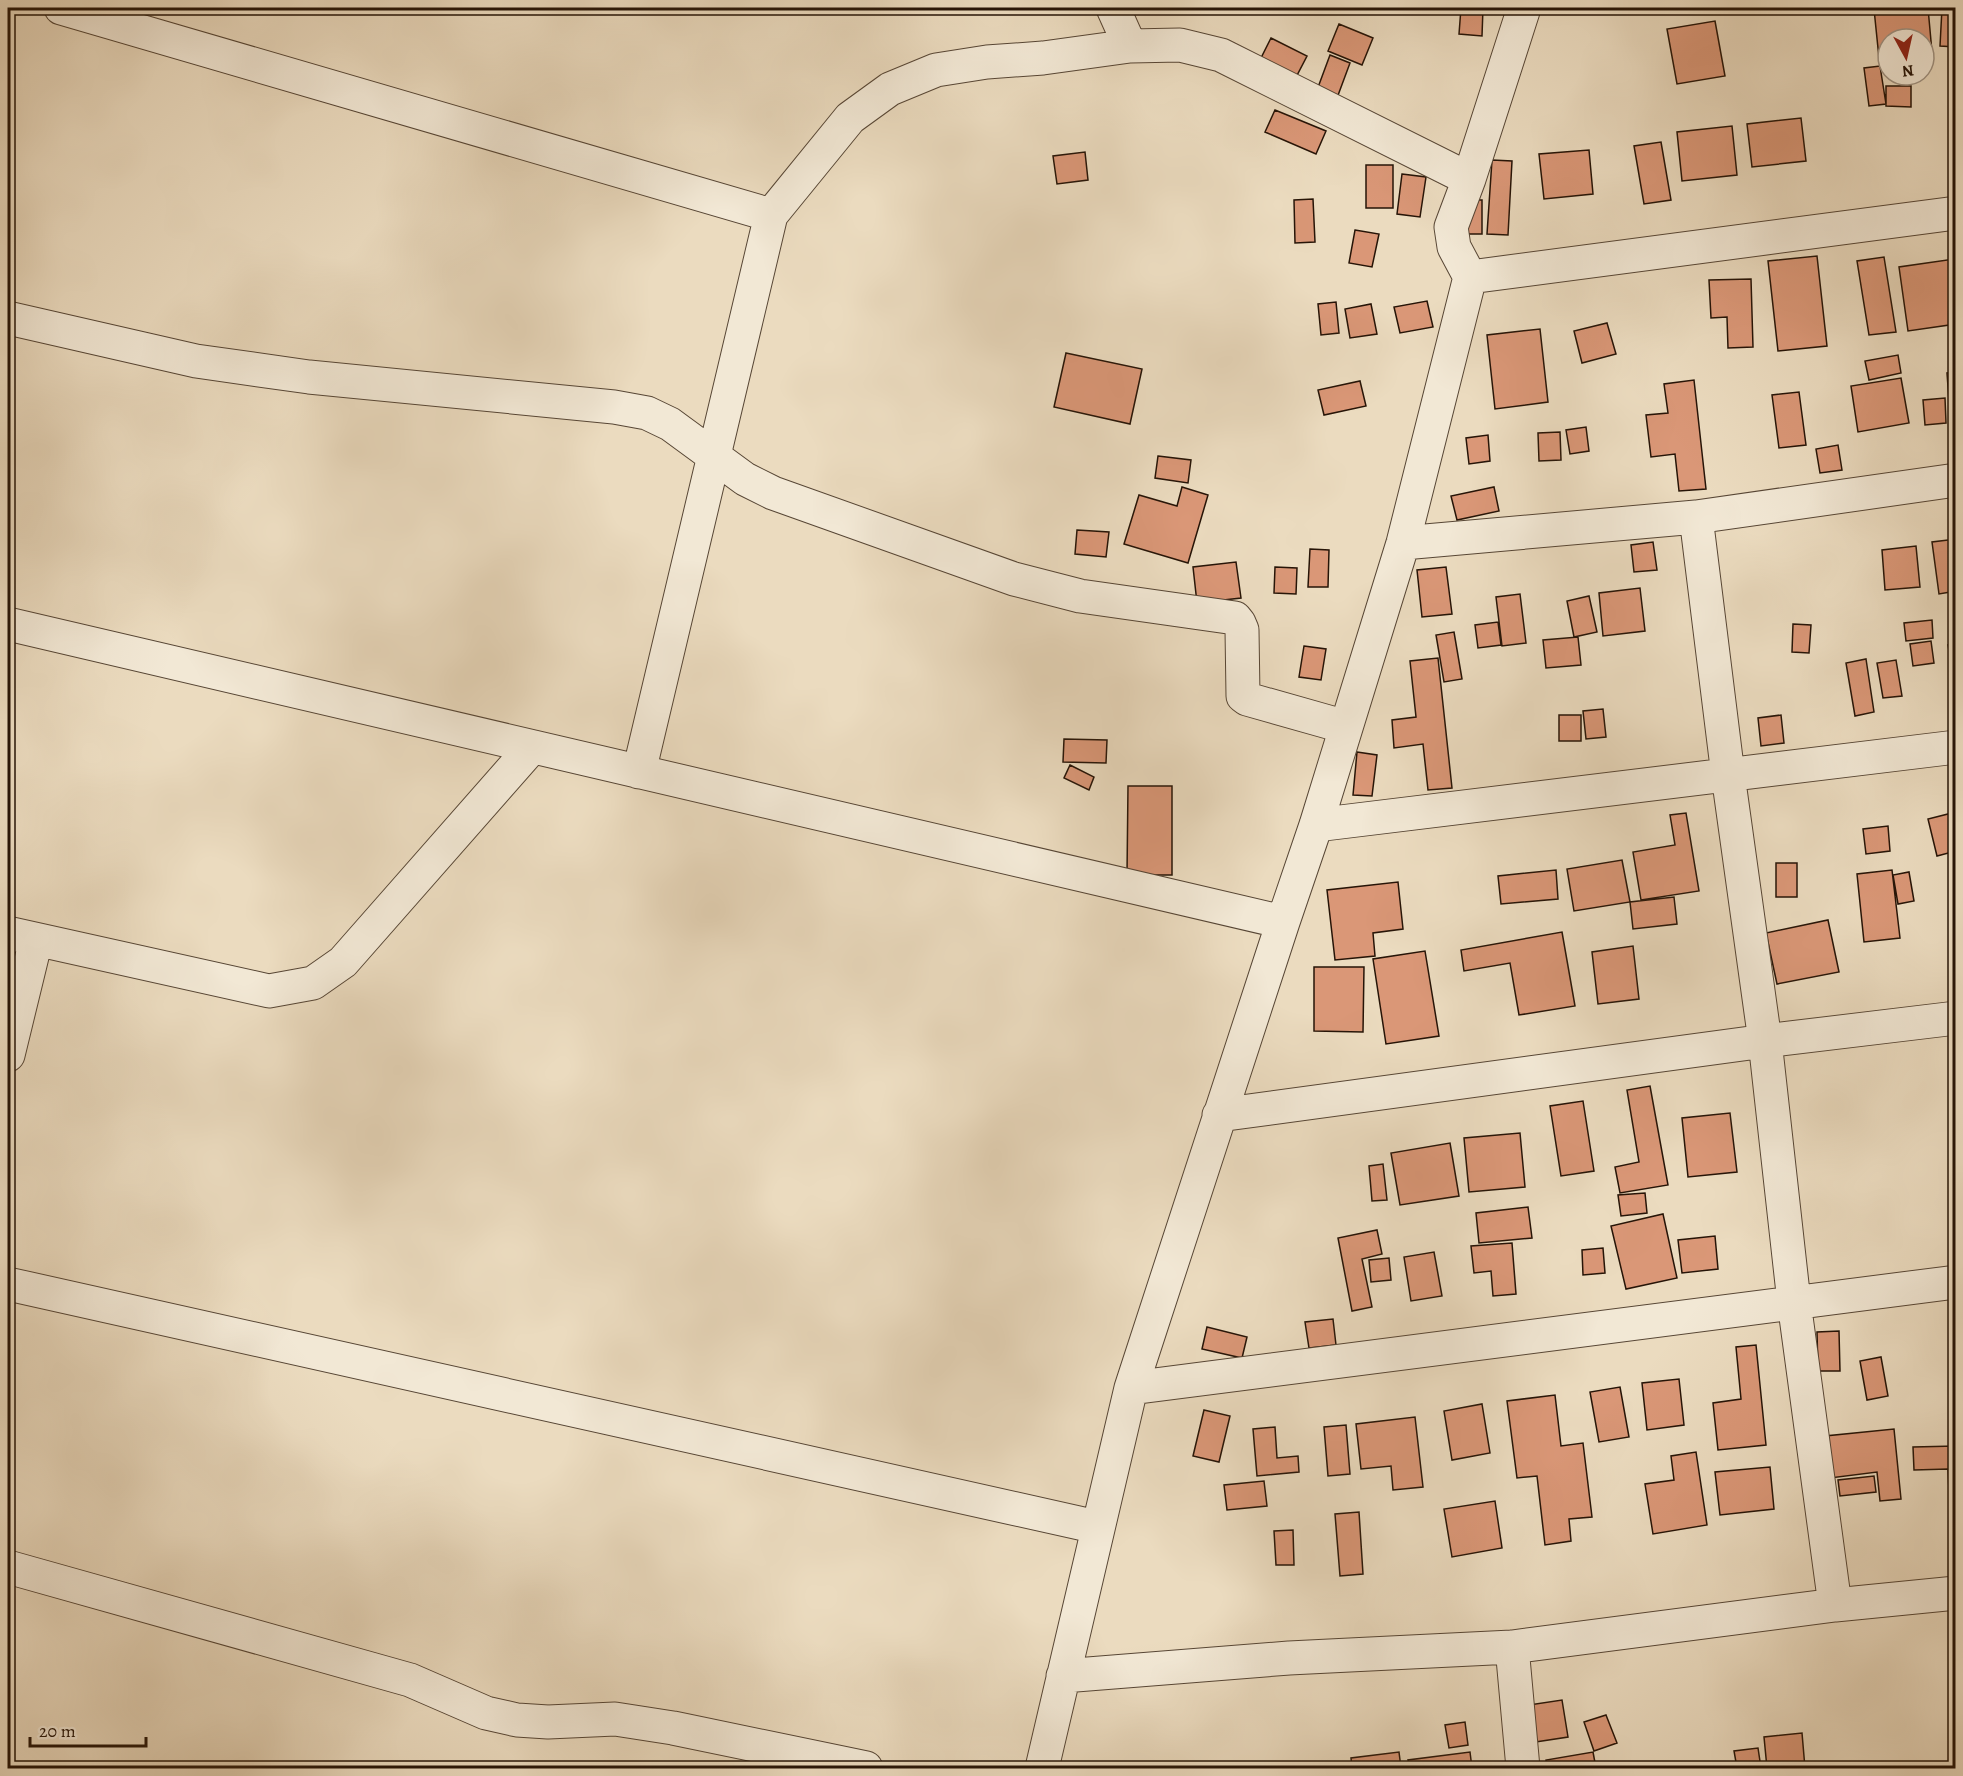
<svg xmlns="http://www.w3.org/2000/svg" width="1963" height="1776" font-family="Alegreya,serif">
	<rect width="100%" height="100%" fill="#ebdbbf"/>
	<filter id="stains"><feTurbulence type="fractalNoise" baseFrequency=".00333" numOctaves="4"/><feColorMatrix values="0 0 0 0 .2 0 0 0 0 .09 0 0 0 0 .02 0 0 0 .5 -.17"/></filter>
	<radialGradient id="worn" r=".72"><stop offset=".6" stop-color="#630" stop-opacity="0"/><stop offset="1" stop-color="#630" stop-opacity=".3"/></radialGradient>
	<!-- building -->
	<path fill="#da9777" stroke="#261407" stroke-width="1.5" d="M1461,8H1483L1482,36L1459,34Z
		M1884,8H1928L1932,52L1924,53V39H1888V57L1879,58L1874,9Z
		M1942,8H1956V47L1940,46Z
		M1715,21L1725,76L1677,84L1667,29Z
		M1339,24L1373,38L1362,65L1328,51Z
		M1271,38L1307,56L1293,83L1258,64Z
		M1330,55L1350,63L1337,98L1317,90Z
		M1880,66L1886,104L1869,106L1864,68Z
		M1886,86H1911V107L1886,106Z
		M1275,110L1326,131L1316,154L1265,132Z
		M1801,118L1806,161L1752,167L1747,124Z
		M1732,126L1737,175L1682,181L1677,132Z
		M1661,142L1671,200L1644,204L1634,146Z
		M1589,150L1593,194L1544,199L1539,154Z
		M1085,152L1088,180L1057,184L1053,156Z
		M1492,160L1512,161L1508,235L1487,234Z
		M1366,165H1393V208H1366Z
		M1402,174L1426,177L1420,217L1397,214Z
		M1313,199L1315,242L1295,243L1294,200Z
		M1462,200H1482V234H1462Z
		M1355,230L1379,234L1372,267L1349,263Z
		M1817,256L1827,346L1778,351L1768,261Z
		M1884,257L1896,332L1869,335L1857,261Z
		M1954,259L1956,324L1908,331L1899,267Z
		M1751,279L1753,347L1728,348L1727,317L1711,318L1709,280Z
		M1427,301L1433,327L1400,333L1394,307Z
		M1336,302L1339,333L1321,335L1318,304Z
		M1371,304L1377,334L1350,338L1345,309Z
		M1607,323L1616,354L1582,363L1574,331Z
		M1540,329L1548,402L1495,409L1487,335Z
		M1066,353L1142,369L1130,424L1054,407Z
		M1898,355L1901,373L1869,380L1865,361Z
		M1956,372V400L1949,401L1947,373Z
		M1901,378L1909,423L1858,432L1851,386Z
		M1694,380L1706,489L1679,491L1675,454L1651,457L1646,415L1668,413L1664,384Z
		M1360,381L1366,406L1324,415L1318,390Z
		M1799,392L1806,445L1779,448L1772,395Z
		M1945,398L1946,423L1925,425L1923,400Z
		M1586,427L1589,451L1570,454L1566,430Z
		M1560,432L1561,460L1539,461L1538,433Z
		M1488,435L1490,461L1469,464L1466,438Z
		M1838,445L1842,470L1820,473L1816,449Z
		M1158,456L1191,460L1188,483L1155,478Z
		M1182,487L1208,495L1188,563L1124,544L1139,495L1177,506Z
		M1494,487L1499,511L1457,520L1451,496Z
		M1077,530L1109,532L1106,557L1075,554Z
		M1956,539V591L1939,594L1932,542Z
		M1653,542L1657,570L1634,572L1631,545Z
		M1916,546L1920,587L1885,590L1882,550Z
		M1310,549L1329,550L1328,587H1308Z
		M1236,562L1241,598L1197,603L1193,567Z
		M1275,567L1297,568L1296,594L1274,593Z
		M1446,567L1452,614L1422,617L1417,570Z
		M1640,588L1645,631L1603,636L1599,593Z
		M1520,594L1526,643L1502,646L1496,597Z
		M1589,596L1597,632L1574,637L1567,601Z
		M1932,620L1933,638L1906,641L1904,623Z
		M1498,622L1501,645L1478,648L1475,625Z
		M1793,624L1811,625L1809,653L1792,652Z
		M1454,632L1462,679L1444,682L1436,635Z
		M1578,637L1581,665L1546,668L1543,640Z
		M1931,641L1934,663L1913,666L1910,644Z
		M1956,644V689L1948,645Z
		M1304,646L1326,649L1321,680L1299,677Z
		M1438,658L1452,788L1428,790L1423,744L1394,748L1392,720L1416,717L1410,661Z
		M1866,659L1874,712L1855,716L1846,663Z
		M1896,660L1902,696L1883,698L1877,663Z
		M1603,709L1606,737L1586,739L1583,711Z
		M1559,715H1581V741H1559Z
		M1781,715L1784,743L1761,746L1758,718Z
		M1064,739L1107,740L1106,763L1063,762Z
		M1357,752L1377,755L1372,796L1353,795Z
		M1070,765L1094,777L1089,790L1064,778Z
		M1128,786H1172V875H1127Z
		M1686,813L1699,891L1641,900L1633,852L1675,845L1670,815Z
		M1952,813L1956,824V851L1937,856L1928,819Z
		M1888,826L1890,851L1866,854L1863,829Z
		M1622,860L1630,902L1574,911L1567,869Z
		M1776,863H1797V897H1776Z
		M1556,870L1558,899L1501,904L1498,876Z
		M1892,870L1900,938L1864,942L1857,874Z
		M1909,872L1914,901L1898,904L1893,875Z
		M1398,882L1403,929L1373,933L1375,956L1335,960L1327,890Z
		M1674,897L1677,924L1633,929L1630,902Z
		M1828,920L1839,972L1777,984L1766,933Z
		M1562,932L1575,1006L1519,1015L1510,963L1464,971L1461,950Z
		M1633,946L1639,999L1598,1004L1592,952Z
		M1425,951L1439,1036L1386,1044L1373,959Z
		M1314,967H1364L1363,1032L1314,1031Z
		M1650,1086L1668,1185L1620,1193L1615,1167L1639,1162L1627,1090Z
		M1583,1101L1594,1171L1561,1176L1550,1106Z
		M1730,1113L1737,1172L1688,1177L1682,1118Z
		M1520,1133L1525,1187L1469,1192L1464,1138Z
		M1450,1143L1459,1196L1400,1205L1391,1153Z
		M1383,1164L1387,1200L1372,1201L1369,1166Z
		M1645,1193L1647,1213L1621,1216L1618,1195Z
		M1528,1207L1532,1238L1479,1243L1476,1213Z
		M1663,1214L1677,1278L1626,1289L1611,1226Z
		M1377,1230L1382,1254L1362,1259L1372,1307L1352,1311L1338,1238Z
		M1715,1236L1718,1269L1682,1273L1678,1240Z
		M1512,1243L1516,1294L1493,1296L1491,1271L1474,1273L1471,1246Z
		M1603,1248L1605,1273L1583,1275L1582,1250Z
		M1434,1252L1442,1296L1411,1301L1404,1257Z
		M1389,1258L1391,1280L1371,1282L1369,1260Z
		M1333,1319L1336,1345L1309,1348L1305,1322Z
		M1207,1327L1247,1337L1242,1358L1202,1349Z
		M1839,1331L1840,1371H1818L1817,1332Z
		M1756,1345L1766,1445L1718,1450L1713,1403L1741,1399L1736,1347Z
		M1881,1357L1888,1396L1867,1400L1860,1361Z
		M1679,1379L1684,1425L1647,1430L1642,1383Z
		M1620,1387L1629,1437L1599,1442L1590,1392Z
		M1555,1395L1561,1446L1583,1443L1592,1517L1569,1519L1571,1541L1545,1545L1537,1476L1517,1478L1507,1401Z
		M1482,1404L1490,1453L1452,1460L1444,1411Z
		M1204,1410L1230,1416L1219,1462L1193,1456Z
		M1415,1417L1423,1487L1393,1490L1391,1466L1361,1469L1356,1424Z
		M1346,1425L1350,1474L1328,1476L1324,1427Z
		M1275,1427L1277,1458L1298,1456L1299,1472L1257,1476L1253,1429Z
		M1894,1429L1901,1499L1880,1501L1877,1472L1830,1478L1825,1436Z
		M1956,1446V1490L1949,1491L1948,1469L1914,1470L1913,1447Z
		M1696,1452L1707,1525L1653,1534L1645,1484L1674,1480L1671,1456Z
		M1770,1467L1774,1509L1720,1515L1715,1472Z
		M1874,1476L1876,1492L1840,1496L1838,1480Z
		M1264,1481L1267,1506L1227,1510L1224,1485Z
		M1495,1501L1502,1548L1452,1557L1444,1509Z
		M1359,1512L1363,1574L1340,1576L1335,1514Z
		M1293,1530L1294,1565H1276L1274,1531Z
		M1562,1700L1568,1737L1522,1744L1516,1707Z
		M1606,1715L1617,1743L1594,1751L1584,1722Z
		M1465,1722L1468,1745L1449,1748L1445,1725Z
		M1802,1733L1805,1768H1767L1764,1737Z
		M1758,1748L1761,1768H1737L1734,1751Z
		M1399,1752L1401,1768H1352L1351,1758Z
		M1470,1752L1472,1768H1410L1408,1760Z
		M1593,1752L1596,1768H1547L1546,1760Z"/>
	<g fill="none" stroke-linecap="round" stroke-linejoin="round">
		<!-- minor casing -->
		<g stroke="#574635" stroke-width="35">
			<path id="minor" d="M61,8L771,215
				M1113,8L1130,46
				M1470,277L1956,213
				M8,318L196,361L309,377L614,407L647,413L670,424L745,479L773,493L1014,579L1080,596L1235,618L1239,623L1242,630L1243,696L1247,699L1346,727
				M1696,517L1728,775L1765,1041L1794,1302L1835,1605
				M1403,543L1696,517L1956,480
				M8,624L1283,922
				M639,772L771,215L850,118L890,89L936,70L987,62L1043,58L1130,46L1180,45L1221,55L1469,179
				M1316,825L1956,747
				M8,933L269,991L313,983L343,962L532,747
				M8,1055L36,940
				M1219,1115L1765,1041L1956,1018
				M8,1284L1097,1527
				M1131,1388L1956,1282
				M8,1567L410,1680L486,1713L517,1720L548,1722L615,1719L673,1728L866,1768
				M1512,1647L1523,1768
				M1063,1676L1289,1658L1512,1647L1835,1605L1956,1593
				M1042,1768L1131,1388L1283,922L1316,825L1403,543L1470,277L1454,247L1451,227L1469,179L1524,8"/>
		</g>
		<!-- minor -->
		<use href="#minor" stroke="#f2e8d5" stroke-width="33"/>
	</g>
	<!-- margin -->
	<rect width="1963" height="1776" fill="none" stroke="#ebdbbf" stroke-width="30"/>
	<rect x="9" y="9" width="1945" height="1758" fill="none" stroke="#261407" stroke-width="3"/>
	<rect x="15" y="15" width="1933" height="1746" fill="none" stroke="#261407" stroke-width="1.5"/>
	<!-- north arrow -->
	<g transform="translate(1906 57) rotate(172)"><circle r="28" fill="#f2e8d5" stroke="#a09383" stroke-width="1.5"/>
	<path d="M0-4.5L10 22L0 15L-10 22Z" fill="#8f2418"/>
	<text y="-9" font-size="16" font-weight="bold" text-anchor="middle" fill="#261407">N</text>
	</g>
	<!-- scale -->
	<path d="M30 1737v9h116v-9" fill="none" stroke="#261407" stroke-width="3"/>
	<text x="39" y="1737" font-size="18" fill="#261407" stroke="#f2e8d5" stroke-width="4.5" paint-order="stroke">20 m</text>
	<rect width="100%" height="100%" filter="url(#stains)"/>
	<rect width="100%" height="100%" fill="url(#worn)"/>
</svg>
